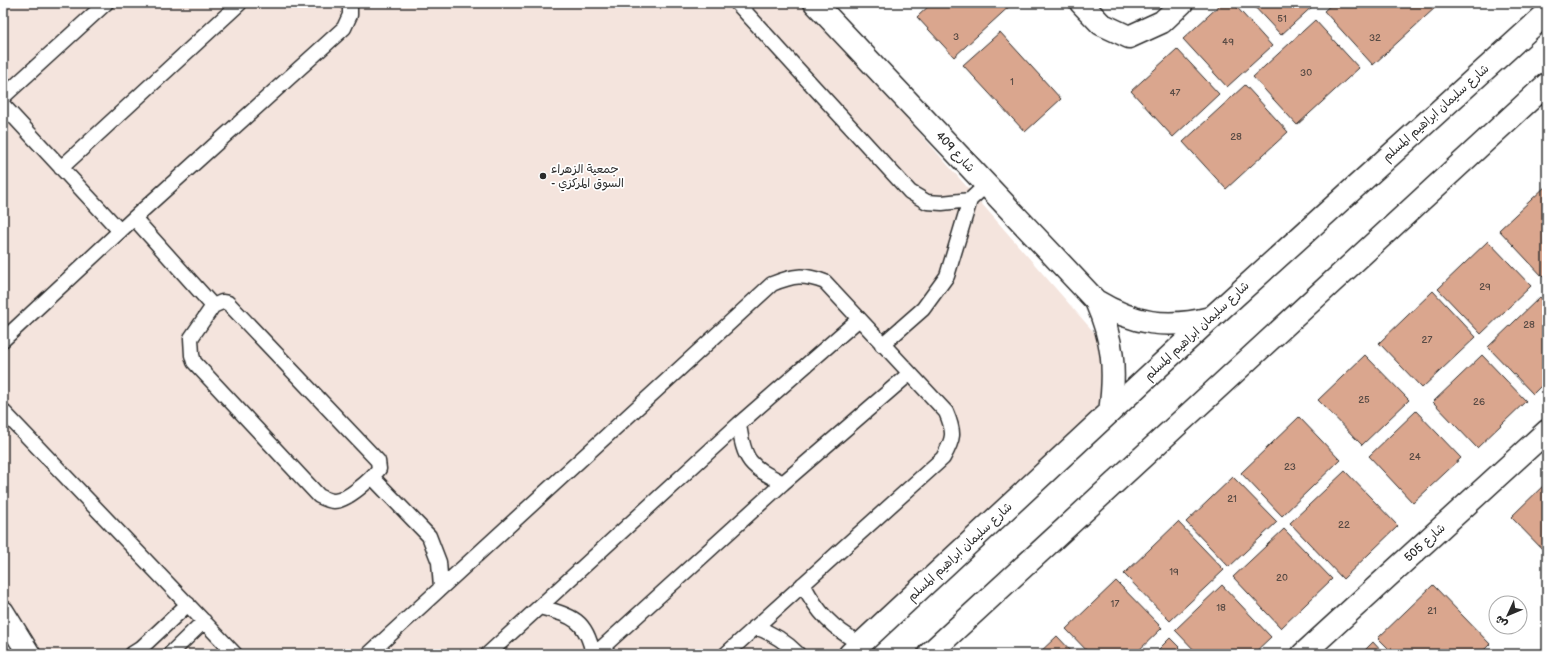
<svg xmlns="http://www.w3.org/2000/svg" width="1550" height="657" font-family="'Balsamiq Sans','Playpen Sans Arabic',sans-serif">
	<rect width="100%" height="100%" fill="#fff"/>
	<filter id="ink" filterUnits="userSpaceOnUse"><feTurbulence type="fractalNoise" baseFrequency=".025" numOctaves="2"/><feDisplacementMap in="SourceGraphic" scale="8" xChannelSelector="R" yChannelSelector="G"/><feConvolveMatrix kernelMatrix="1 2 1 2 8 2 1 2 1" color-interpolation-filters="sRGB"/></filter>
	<g filter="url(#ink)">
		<!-- built -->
		<path fill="#f4e4dd" d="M3,3H806L1099,338L1105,374L1098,406L850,654H29L3,612Z"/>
		<!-- building -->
		<path fill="#daa68e" stroke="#2b2b2b" d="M932,3H1013L954,57L917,17Z
			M1222,3H1233L1272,46L1227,87L1183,39Z
			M1251,3H1316L1281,35Z
			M1333,3H1434L1437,6L1373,65L1324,11Z
			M1315,20L1359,68L1297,125L1253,77Z
			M1000,32L1061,99L1025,132L963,65Z
			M1177,49L1219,94L1173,137L1131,91Z
			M1245,85L1288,132L1226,189L1183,142Z
			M1547,185V273L1543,277L1499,230Z
			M1488,241L1531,286L1481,334L1438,289Z
			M1433,291L1476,337L1422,388L1379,343Z
			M1540,297L1547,304V380L1533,394L1488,347Z
			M1365,355L1409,400L1362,445L1318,400Z
			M1482,355L1526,401L1477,448L1433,402Z
			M1416,411L1461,458L1413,503L1369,456Z
			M1299,417L1340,460L1282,516L1241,473Z
			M1345,471L1398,526L1343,579L1290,523Z
			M1233,477L1277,522L1229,567L1186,522Z
			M1547,482V554L1511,517Z
			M1178,522L1224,570L1170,621L1124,574Z
			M1284,529L1332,579L1281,628L1233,577Z
			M1116,581L1162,628L1135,654H1090L1066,629Z
			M1222,585L1271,637L1253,654H1198L1175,630Z
			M1433,585L1490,644L1480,654H1394L1378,638Z
			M1057,636L1074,654H1038Z
			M1170,638L1186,654H1154Z
			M1373,642L1384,654H1361Z"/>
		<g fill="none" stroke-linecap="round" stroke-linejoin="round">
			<!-- lane casing -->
			<g stroke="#2b2b2b" stroke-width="17">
				<path id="lane" d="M737,3L910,192L927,202L942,203L970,200L986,185
					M3,97L106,3
					M3,105L120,231
					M61,168L240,3
					M134,218L213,306
					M222,302L228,303L378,461L379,469C371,479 347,501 334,501C329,501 323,498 319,496L194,362L192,355L191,338L213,306Z
					M3,340L134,218L344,28L350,15V3
					M882,345L923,309L947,276L970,200
					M3,411L235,654
					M739,424C744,462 750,466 783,483
					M372,477L429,536L439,562L441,587
					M803,584C818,613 832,628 861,644
					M540,607C572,616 586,619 593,654
					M755,627C773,633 785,641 798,654
					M132,654L140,649L188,604
					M170,654L204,621
					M369,654L772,284C794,275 803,274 825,282L946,412C955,433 954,438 943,458L726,654
					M488,654L739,424L859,319
					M595,654L783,483L909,374"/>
			</g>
			<!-- street casing -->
			<g stroke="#2b2b2b" stroke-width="25">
				<path id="street" d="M815,3L1096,301C1134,324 1167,329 1211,318
					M1081,3L1101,24L1129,37L1162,22L1182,3
					M1096,301C1113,340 1116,369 1110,412
					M1303,654L1547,431"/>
			</g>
			<!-- secondary casing -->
			<g stroke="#2b2b2b" stroke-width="25">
				<path id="secondary" d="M3,612L29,654
					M850,654L1211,318L1547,13
					M929,654L1547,84"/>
			</g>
			<!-- lane -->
			<use href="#lane" stroke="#fff" stroke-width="14"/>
			<!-- street -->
			<use href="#street" stroke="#fff" stroke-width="22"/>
			<!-- secondary -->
			<use href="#secondary" stroke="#fff" stroke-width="22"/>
		</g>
	</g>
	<!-- markers -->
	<circle fill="#2b2b2b" stroke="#fff" stroke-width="1.5" cx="543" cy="176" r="4"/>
	<g text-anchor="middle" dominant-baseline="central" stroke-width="3.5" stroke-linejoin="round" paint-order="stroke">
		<!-- number labels -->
		<g font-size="10" fill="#574a44">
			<text x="1282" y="19">51</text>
			<text x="956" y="37">3</text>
			<text x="1375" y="38">32</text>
			<text x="1228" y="42">49</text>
			<text x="1306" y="73">30</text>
			<text x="1012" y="82">1</text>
			<text x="1175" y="93">47</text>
			<text x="1236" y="137">28</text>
			<text x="1485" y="287">29</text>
			<text x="1529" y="325">28</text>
			<text x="1427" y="340">27</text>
			<text x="1364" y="400">25</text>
			<text x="1479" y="402">26</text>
			<text x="1415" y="457">24</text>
			<text x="1290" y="467">23</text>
			<text x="1232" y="499">21</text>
			<text x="1344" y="525">22</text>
			<text x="1174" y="572">19</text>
			<text x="1282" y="578">20</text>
			<text x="1115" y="604">17</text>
			<text x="1221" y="608">18</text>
			<text x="1432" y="611">21</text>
		</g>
		<!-- street labels -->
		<g font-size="12" fill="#2b2b2b" stroke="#fff">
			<text transform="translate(1436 113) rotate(-42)">شارع سليمان ابراهيم المسلم</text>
			<text transform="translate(955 152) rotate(47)">شارع 409</text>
			<text transform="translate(1197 331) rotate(-43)">شارع سليمان ابراهيم المسلم</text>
			<text transform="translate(1425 543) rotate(-42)">شارع 505</text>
			<text transform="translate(960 552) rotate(-43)">شارع سليمان ابراهيم المسلم</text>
		</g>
		<!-- poi labels -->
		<g font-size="12" fill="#2b2b2b" stroke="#fff" text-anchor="start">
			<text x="551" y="169">جمعية الزهراء<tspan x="551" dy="14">- السوق المركزي</tspan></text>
		</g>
	</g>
	<!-- margin -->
	<rect width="1550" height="657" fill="none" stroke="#fff" stroke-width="16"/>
	<rect x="8" y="8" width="1534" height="641" fill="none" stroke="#2b2b2b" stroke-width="1.5" filter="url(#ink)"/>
	<!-- north arrow -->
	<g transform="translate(1508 615) rotate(226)"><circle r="19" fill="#ffffff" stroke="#aaaaaa"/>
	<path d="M0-3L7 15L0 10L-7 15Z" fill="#2b2b2b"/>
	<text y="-6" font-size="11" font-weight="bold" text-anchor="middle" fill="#2b2b2b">ش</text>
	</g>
</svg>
